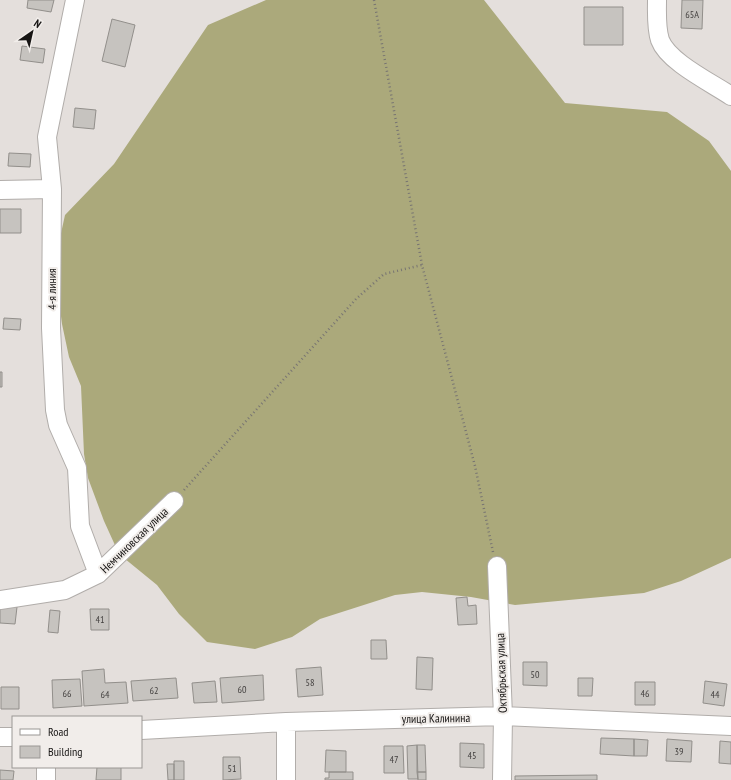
<svg xmlns="http://www.w3.org/2000/svg" width="731" height="780" font-family="'PT Sans Narrow',sans-serif">
	<rect width="100%" height="100%" fill="#e4dfdc"/>
	<!-- forest -->
	<path fill="#aba97b" d="M266,0H484L565,103L667,112L709,141L731,171V558L681,581L644,593L515,605L471,597L422,592L395,595L320,619L292,637L255,649L207,642L179,614L157,585L119,554L104,521L88,478L84,454L81,386L69,357L62,324L58,293V247L65,215L114,164L208,25Z"/>
	<!-- building -->
	<path fill="#c6c3bf" stroke="#928f8b" d="M28,0H54L51,12L27,8Z
		M682,0H703L702,29L681,28Z
		M584,7H623V45H584Z
		M112,19L135,25L125,67L102,61Z
		M22,46L45,49L43,63L20,60Z
		M75,108L96,110L94,129L73,127Z
		M9,153L31,154L30,167L8,166Z
		M0,209H21V233H0Z
		M4,318L21,319L20,330L3,329Z
		M0,372H2V387H0Z
		M467,597L468,606L476,605L477,624L458,625L456,598Z
		M0,606L17,607L15,624L0,623Z
		M90,609H109V630H91Z
		M50,610L60,611L58,633L48,632Z
		M371,640H386L387,659H371Z
		M417,657L433,658L432,690L416,689Z
		M523,662H547V686L523,685Z
		M321,667L323,695L298,697L296,669Z
		M104,669L105,683L126,682L128,703L84,706L82,671Z
		M263,675L264,700L222,703L220,678Z
		M176,678L178,698L133,701L131,681Z
		M578,678H593L592,696H578Z
		M80,679L82,706L53,708L52,680Z
		M215,681L217,702L194,703L192,683Z
		M705,681L727,684L724,706L703,703Z
		M635,682H655V705H635Z
		M1,687H19V709H1Z
		M601,738L634,739V756L600,754Z
		M634,739L648,740L647,756H634Z
		M667,739L692,741L691,762L666,761Z
		M720,741L731,742V764L719,763Z
		M460,743L484,744V768L460,767Z
		M417,745L418,779H408L407,746Z
		M417,745H425L426,772H417Z
		M384,746H403L404,773H384Z
		M326,750L346,751V772H325Z
		M223,757H240L241,779L223,780Z
		M174,761H184V780H174Z
		M167,764H174V780H168Z
		M97,767H121V780H96Z
		M0,770L14,771L13,780H0Z
		M329,772H353V780H325V778H329Z
		M417,772H426V780H418Z
		M597,775V780H515V776Z"/>
	<g fill="none" stroke-linecap="round" stroke-linejoin="round">
		<!-- street casing -->
		<g stroke="#b1adaa" stroke-width="20">
			<path id="street" d="M75,0L47,137L52,189L51,328L55,410L58,425L77,468L80,526L98,574
				M657,0C657,13 656,28 660,40C668,62 712,83 731,96
				M0,190L52,189
				M497,566L503,716L502,780
				M0,600L65,590L98,574L174,501
				M141,730L286,722L503,716L731,726
				M0,737H13
				M46,767V780
				M286,780V722"/>
		</g>
		<!-- path -->
		<path stroke="#777472" stroke-width="2.5" stroke-dasharray="1 3" stroke-linecap="butt" d="M374,0L422,265L475,466L493,552
			M184,490L356,299L384,274L422,265"/>
		<!-- street -->
		<use href="#street" stroke="#fff" stroke-width="18"/>
	</g>
	<g text-anchor="middle" dominant-baseline="central" stroke-width="4" stroke-linejoin="round" paint-order="stroke">
		<!-- number labels -->
		<g font-size="10" fill="#43403f">
			<text x="692" y="14">65А</text>
			<text x="100" y="619">41</text>
			<text x="535" y="674">50</text>
			<text x="310" y="682">58</text>
			<text x="242" y="689">60</text>
			<text x="154" y="690">62</text>
			<text x="67" y="693">66</text>
			<text x="645" y="693">46</text>
			<text x="105" y="694">64</text>
			<text x="715" y="694">44</text>
			<text x="679" y="751">39</text>
			<text x="472" y="755">45</text>
			<text x="394" y="759">47</text>
			<text x="232" y="768">51</text>
		</g>
		<!-- street labels -->
		<g font-size="12" fill="#171514" stroke="#f1edea">
			<text transform="translate(51 289) rotate(-90)">4-я линия</text>
			<text transform="translate(134 540) rotate(-44)">Немчиновская улица</text>
			<text transform="translate(501 673) rotate(-92)">Октябрьская улица</text>
			<text transform="translate(436 718) rotate(-1)">улица Калинина</text>
		</g>
	</g>
	<!-- legend -->
	<rect x="12" y="716" width="130" height="52" fill="#f1edea" stroke="#9a9794"/>
	<rect x="20" y="729" width="20" height="6" fill="#ffffff" stroke="#9a9794"/>
	<text x="48" y="736" font-size="12" fill="#171514">Road</text>
	<rect x="20" y="746" width="20" height="12" fill="#c6c3bf" stroke="#9a9794"/>
	<text x="48" y="756" font-size="12" fill="#171514">Building</text>
	<!-- north arrow -->
	<g transform="translate(32 32) rotate(34)" stroke="#f1edea" stroke-width="3" paint-order="stroke">
	<path d="M0-3L7 15L0 10L-7 15Z" fill="#171514"/>
	<text y="-6" font-size="11" font-weight="bold" text-anchor="middle" fill="#171514">N</text>
	</g>
</svg>
